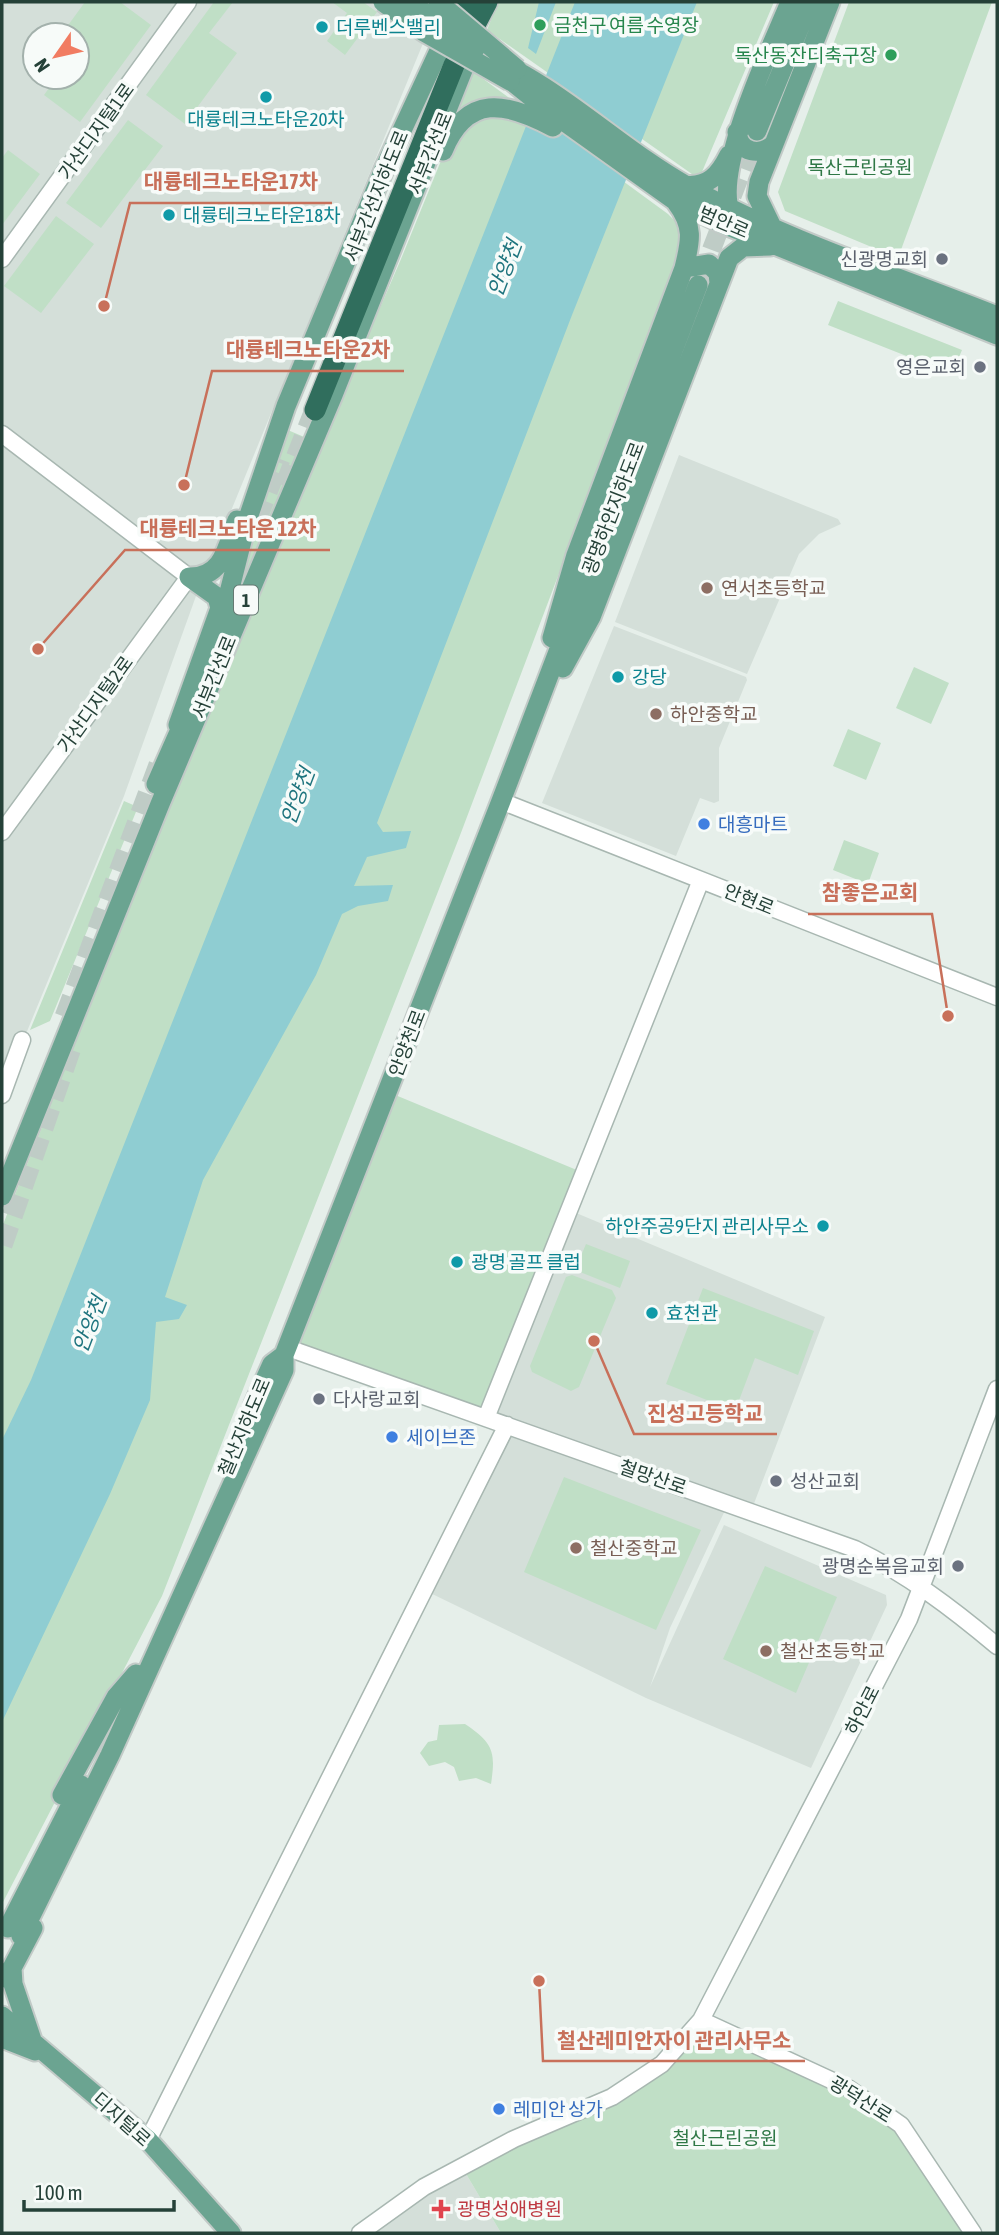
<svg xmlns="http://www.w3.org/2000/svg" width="999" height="2235" font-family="'Asap Condensed','Noto Sans KR',sans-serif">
	<rect width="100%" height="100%" fill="#e6efea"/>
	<!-- built -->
	<path fill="#d4dfd9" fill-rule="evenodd" d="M2,2H440L196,596L124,796L2,1092ZM35,35H77V77H35Z
		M679,455L838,519L841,524L819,534L799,554L747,674L615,622Z
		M614,626L746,677L747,680L719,748V801L714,803L700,798L676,856L542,803Z
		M569,1210L825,1317L750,1514L728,1504L670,1628L650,1687L724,1525L886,1595L887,1605L811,1768L646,1698L424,1590L506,1426L486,1418Z
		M462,2167L501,2233H360Z"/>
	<!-- green -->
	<path fill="#c0dfc6" d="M85,2H120L151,25L80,122L44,95L57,77H77V35H61Z
		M214,2H233L209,33L237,53L185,124L146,95Z
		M332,2H363L377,12L345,55L327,41L347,13Z
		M498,2H774L699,179L487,30Z
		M849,2H992L898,258L785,211L778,192Z
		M467,67L668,214L681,227L685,240L459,838L162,1596L2,1904V1227L48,1112L54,1086L173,788L401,259L449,141L451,113Z
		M128,120L163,146L101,228L66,203Z
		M8,150L40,174L2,225V158Z
		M56,216L94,244L41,313L4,286Z
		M838,301L962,350L952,374L828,325Z
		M283,428L309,439L239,589V578Z
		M914,667L949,683L931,724L896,708Z
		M848,729L881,743L866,780L833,766Z
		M124,801L138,807L50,1021L30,1030Z
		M844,840L879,853L868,884L833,870Z
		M388,1092L584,1173L486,1418L288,1348Z
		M586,1244L630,1261L620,1288L575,1270Z
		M572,1275L612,1290L616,1298L579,1387L571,1391L532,1372L530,1366L566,1277Z
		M703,1288L814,1331L798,1375L755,1358L735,1411L666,1384Z
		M564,1477L701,1530L656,1630L524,1572Z
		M765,1566L837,1597L796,1693L723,1659Z
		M465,1724C493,1743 496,1751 491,1784L476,1778L459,1781L454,1767L445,1762L429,1766L420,1753L428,1742L437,1740L439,1725Z
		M701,2020L901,2125L973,2233H501L462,2167L612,2097Z"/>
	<!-- water -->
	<path fill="#8fcdd2" d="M539,2H556L536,54L528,48Z
		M575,2H697L572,315L377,823L383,832L411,831L406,848L367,857L354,886L393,885L388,901L358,906L342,914L316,975L203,1180L165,1297L187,1305L179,1319L156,1322L150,1400L110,1494L2,1722V1440L31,1380Z"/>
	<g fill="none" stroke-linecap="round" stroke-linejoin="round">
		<!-- major-tunnel -->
		<path stroke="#bfccc6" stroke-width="19" stroke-dasharray="19 10" stroke-linecap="butt" d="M701,277L757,131"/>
		<!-- highway-tunnel -->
		<path stroke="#bfccc6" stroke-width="21" stroke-dasharray="21 10" stroke-linecap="butt" d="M285,486L315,410
			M256,520L280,459
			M65,1017L159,765
			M2,1245L73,1042"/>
		<!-- minor casing -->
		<g stroke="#a8b7b1" stroke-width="19">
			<path id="minor" d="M2,259L188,2
				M2,434L189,577L2,832
				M501,801L997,997
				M2,1095L22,1040
				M288,1348L855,1549C907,1574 953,1609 997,1646
				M486,1418L701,880
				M701,2020L848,2088L901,2125L973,2233
				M148,2140L507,1425
				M360,2233L424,2187L514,2139L612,2097L662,2064L701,2020L909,1619L997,1389"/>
		</g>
		<!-- major casing -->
		<g stroke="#c2cac7" stroke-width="23">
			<path id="major" d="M482,54C558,85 616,146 687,186C785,240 894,275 997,316
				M498,70L541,105L674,200L723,224L997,335
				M757,131L810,2
				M737,132C739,154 761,156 774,144
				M443,151C467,93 506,102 553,127
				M684,185C708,188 719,175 729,155
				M732,216C710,174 772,46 790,2
				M772,227L757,196L759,182L830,2
				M684,268L709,264L718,273L719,283
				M189,577C223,578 227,547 237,520
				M218,636L247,521L286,406L385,167L450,27
				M552,638L576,555L684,268C691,240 694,226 676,202
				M563,668L591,617L729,258L743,247L770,246
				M178,725L220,608L217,597L189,577
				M156,784L186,716
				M2,1196L160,804L333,395L467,60
				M254,1404L272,1364L284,1355
				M62,1795L116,1697L136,1674
				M8,1928L81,1785
				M21,1936L110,1755L284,1370V1355L501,801L698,285
				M12,1968L13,1984L32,2040
				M2,1978L12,1968L33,1928
				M2,2016L148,2140L231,2233
				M2,2038L35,2051"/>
		</g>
		<!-- highway casing -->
		<g stroke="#c2cac7" stroke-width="24">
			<path id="highway" d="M453,38L465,2
				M315,410L454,65L487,2"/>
		</g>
		<!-- minor -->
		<use href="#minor" stroke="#fff" stroke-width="16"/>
		<!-- major -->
		<use href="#major" stroke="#6ba491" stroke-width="19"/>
		<!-- highway -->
		<use href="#highway" stroke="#306e5d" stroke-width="21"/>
		<!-- major-bridge casing -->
		<g stroke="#c2cac7" stroke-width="23" stroke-linecap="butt">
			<path id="major-bridge" d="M383,2L424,32L510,81
				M410,2L475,49
				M438,2L517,69"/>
		</g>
		<!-- major-bridge -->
		<use href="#major-bridge" stroke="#6ba491" stroke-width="19"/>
	</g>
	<!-- markers -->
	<g fill="#2e9e5b" stroke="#f7fbf9" stroke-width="2.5">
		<circle cx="540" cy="25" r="7"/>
		<circle cx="891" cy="55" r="7"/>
	</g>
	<g fill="#0f9aa8" stroke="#f7fbf9" stroke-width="2.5">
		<circle cx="322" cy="27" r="7"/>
		<circle cx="266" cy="97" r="7"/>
		<circle cx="169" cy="215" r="7"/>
		<circle cx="618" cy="677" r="7"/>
		<circle cx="823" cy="1226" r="7"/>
		<circle cx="457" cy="1262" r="7"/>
		<circle cx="652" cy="1313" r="7"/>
	</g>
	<g fill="#6b7280" stroke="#f7fbf9" stroke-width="2.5">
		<circle cx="942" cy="259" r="7"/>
		<circle cx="980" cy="367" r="7"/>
		<circle cx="319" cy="1399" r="7"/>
		<circle cx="776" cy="1481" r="7"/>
		<circle cx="958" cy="1566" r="7"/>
	</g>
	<g fill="#8d6e63" stroke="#f7fbf9" stroke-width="2.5">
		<circle cx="707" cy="588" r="7"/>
		<circle cx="656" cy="714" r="7"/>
		<circle cx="576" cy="1548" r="7"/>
		<circle cx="766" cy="1651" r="7"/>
	</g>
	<g fill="#3f7fe0" stroke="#f7fbf9" stroke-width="2.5">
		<circle cx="704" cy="824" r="7"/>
		<circle cx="392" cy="1437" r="7"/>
		<circle cx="499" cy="2109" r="7"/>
	</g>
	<path fill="#e0444e" stroke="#f7fbf9" stroke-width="2.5" d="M437.5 2198.5h7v7h7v7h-7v7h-7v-7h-7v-7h7z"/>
	<g text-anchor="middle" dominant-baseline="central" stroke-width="7" stroke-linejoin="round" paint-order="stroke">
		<!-- shield labels -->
		<rect fill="#f7fbf9" stroke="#647972" stroke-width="2" x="234" y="585.5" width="24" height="29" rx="5"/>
		<g font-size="18" font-weight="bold" fill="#254138">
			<text x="246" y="600">1</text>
		</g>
		<!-- leisure labels -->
		<g font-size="19" fill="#27864d" stroke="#f7fbf9" text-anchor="start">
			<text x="554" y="25">금천구 여름 수영장</text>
			<text x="877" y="55" text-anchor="end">독산동 잔디축구장</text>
		</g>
		<!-- culture labels -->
		<g font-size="19" fill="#0d838f" stroke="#f7fbf9" text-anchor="start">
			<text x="336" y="27">더루벤스밸리</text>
			<text x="266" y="119" text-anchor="middle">대륭테크노타운20차</text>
			<text x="183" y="215">대륭테크노타운18차</text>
			<text x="632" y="677">강당</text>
			<text x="809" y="1226" text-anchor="end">하안주공9단지 관리사무소</text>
			<text x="471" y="1262">광명 골프 클럽</text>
			<text x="666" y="1313">효천관</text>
		</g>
		<!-- street labels -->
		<g font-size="19" fill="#254138" stroke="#f7fbf9">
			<text transform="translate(96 131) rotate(-54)">가산디지털1로</text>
			<text transform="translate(430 153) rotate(-68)">서부간선로</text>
			<text transform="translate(376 196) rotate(-68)">서부간선지하도로</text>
			<text transform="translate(724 222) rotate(23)">범안로</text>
			<text transform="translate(613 508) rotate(-69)">광명하안지하도로</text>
			<text transform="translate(214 677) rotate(-68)">서부간선로</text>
			<text transform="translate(95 704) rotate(-54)">가산디지털2로</text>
			<text transform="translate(749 899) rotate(22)">안현로</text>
			<text transform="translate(407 1043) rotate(-69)">안양천로</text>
			<text transform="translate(244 1427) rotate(-67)">철산지하도로</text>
			<text transform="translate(653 1477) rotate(19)">철망산로</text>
			<text transform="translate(862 1710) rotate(-63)">하안로</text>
			<text transform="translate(861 2099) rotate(32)">광덕산로</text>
			<text transform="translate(122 2119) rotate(42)">디지털로</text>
		</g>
		<!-- park labels -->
		<g font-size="19" fill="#2f7846" stroke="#f7fbf9">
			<text x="860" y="167">독산근린공원</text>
			<text x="725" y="2138">철산근린공원</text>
		</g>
		<!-- worship labels -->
		<g font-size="19" fill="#5b616d" stroke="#f7fbf9" text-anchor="end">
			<text x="928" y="259">신광명교회</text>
			<text x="966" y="367">영은교회</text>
			<text x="333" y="1399" text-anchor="start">다사랑교회</text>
			<text x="790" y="1481" text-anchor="start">성산교회</text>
			<text x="944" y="1566">광명순복음교회</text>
		</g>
		<!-- education labels -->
		<g font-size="19" fill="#785e54" stroke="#f7fbf9" text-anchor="start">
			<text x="721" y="588">연서초등학교</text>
			<text x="670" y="714">하안중학교</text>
			<text x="590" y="1548">철산중학교</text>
			<text x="780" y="1651">철산초등학교</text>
		</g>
		<!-- shop labels -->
		<g font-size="19" fill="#366cbe" stroke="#f7fbf9" text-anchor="start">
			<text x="718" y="824">대흥마트</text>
			<text x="406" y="1437">세이브존</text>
			<text x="513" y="2109">레미안 상가</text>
		</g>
		<!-- health labels -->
		<g font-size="19" fill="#be3a42" stroke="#f7fbf9" text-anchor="start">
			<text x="457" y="2209">광명성애병원</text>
		</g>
		<!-- water labels -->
		<g font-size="21" font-style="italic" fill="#1e747e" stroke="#f7fbf9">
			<text transform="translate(504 268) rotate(-69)">안양천</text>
			<text transform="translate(297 796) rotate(-69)">안양천</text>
			<text transform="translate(89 1324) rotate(-69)">안양천</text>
		</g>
	</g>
	<!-- callouts -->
	<path fill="none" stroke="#c8705a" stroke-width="2.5" d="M104 306L130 203H332M184 485L212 371H404M38 649L125 550H330M948 1016L932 914H808M594 1341L634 1434H777M539 1981L543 2061H805"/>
	<g fill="#c8705a" stroke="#f7fbf9" stroke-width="2.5">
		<circle cx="104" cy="306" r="7"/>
		<circle cx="184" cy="485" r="7"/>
		<circle cx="38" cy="649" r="7"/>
		<circle cx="948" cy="1016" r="7"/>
		<circle cx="594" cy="1341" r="7"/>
		<circle cx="539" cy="1981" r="7"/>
	</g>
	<g font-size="21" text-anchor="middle" font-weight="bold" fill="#c8705a" stroke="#f7fbf9" stroke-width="7" stroke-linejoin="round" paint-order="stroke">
		<text x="231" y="189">대륭테크노타운17차</text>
		<text x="308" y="357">대륭테크노타운2차</text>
		<text x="228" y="536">대륭테크노타운 12차</text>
		<text x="870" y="900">참좋은교회</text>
		<text x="705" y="1421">진성고등학교</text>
		<text x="674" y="2048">철산레미안자이 관리사무소</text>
	</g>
	<!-- border -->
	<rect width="999" height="2235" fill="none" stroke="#254138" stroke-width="7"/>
	<!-- north arrow -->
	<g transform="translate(56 56) rotate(236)"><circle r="33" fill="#f7fbf9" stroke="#a3b1ac" stroke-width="2"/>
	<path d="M0-5L12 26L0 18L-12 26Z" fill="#f17c62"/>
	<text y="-10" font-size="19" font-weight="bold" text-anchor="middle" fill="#254138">N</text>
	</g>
	<!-- scale -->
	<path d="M24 2200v10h150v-10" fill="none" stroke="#254138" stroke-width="3.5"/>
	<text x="35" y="2200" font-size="21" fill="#254138" stroke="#f7fbf9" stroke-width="5" paint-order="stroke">100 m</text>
</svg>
